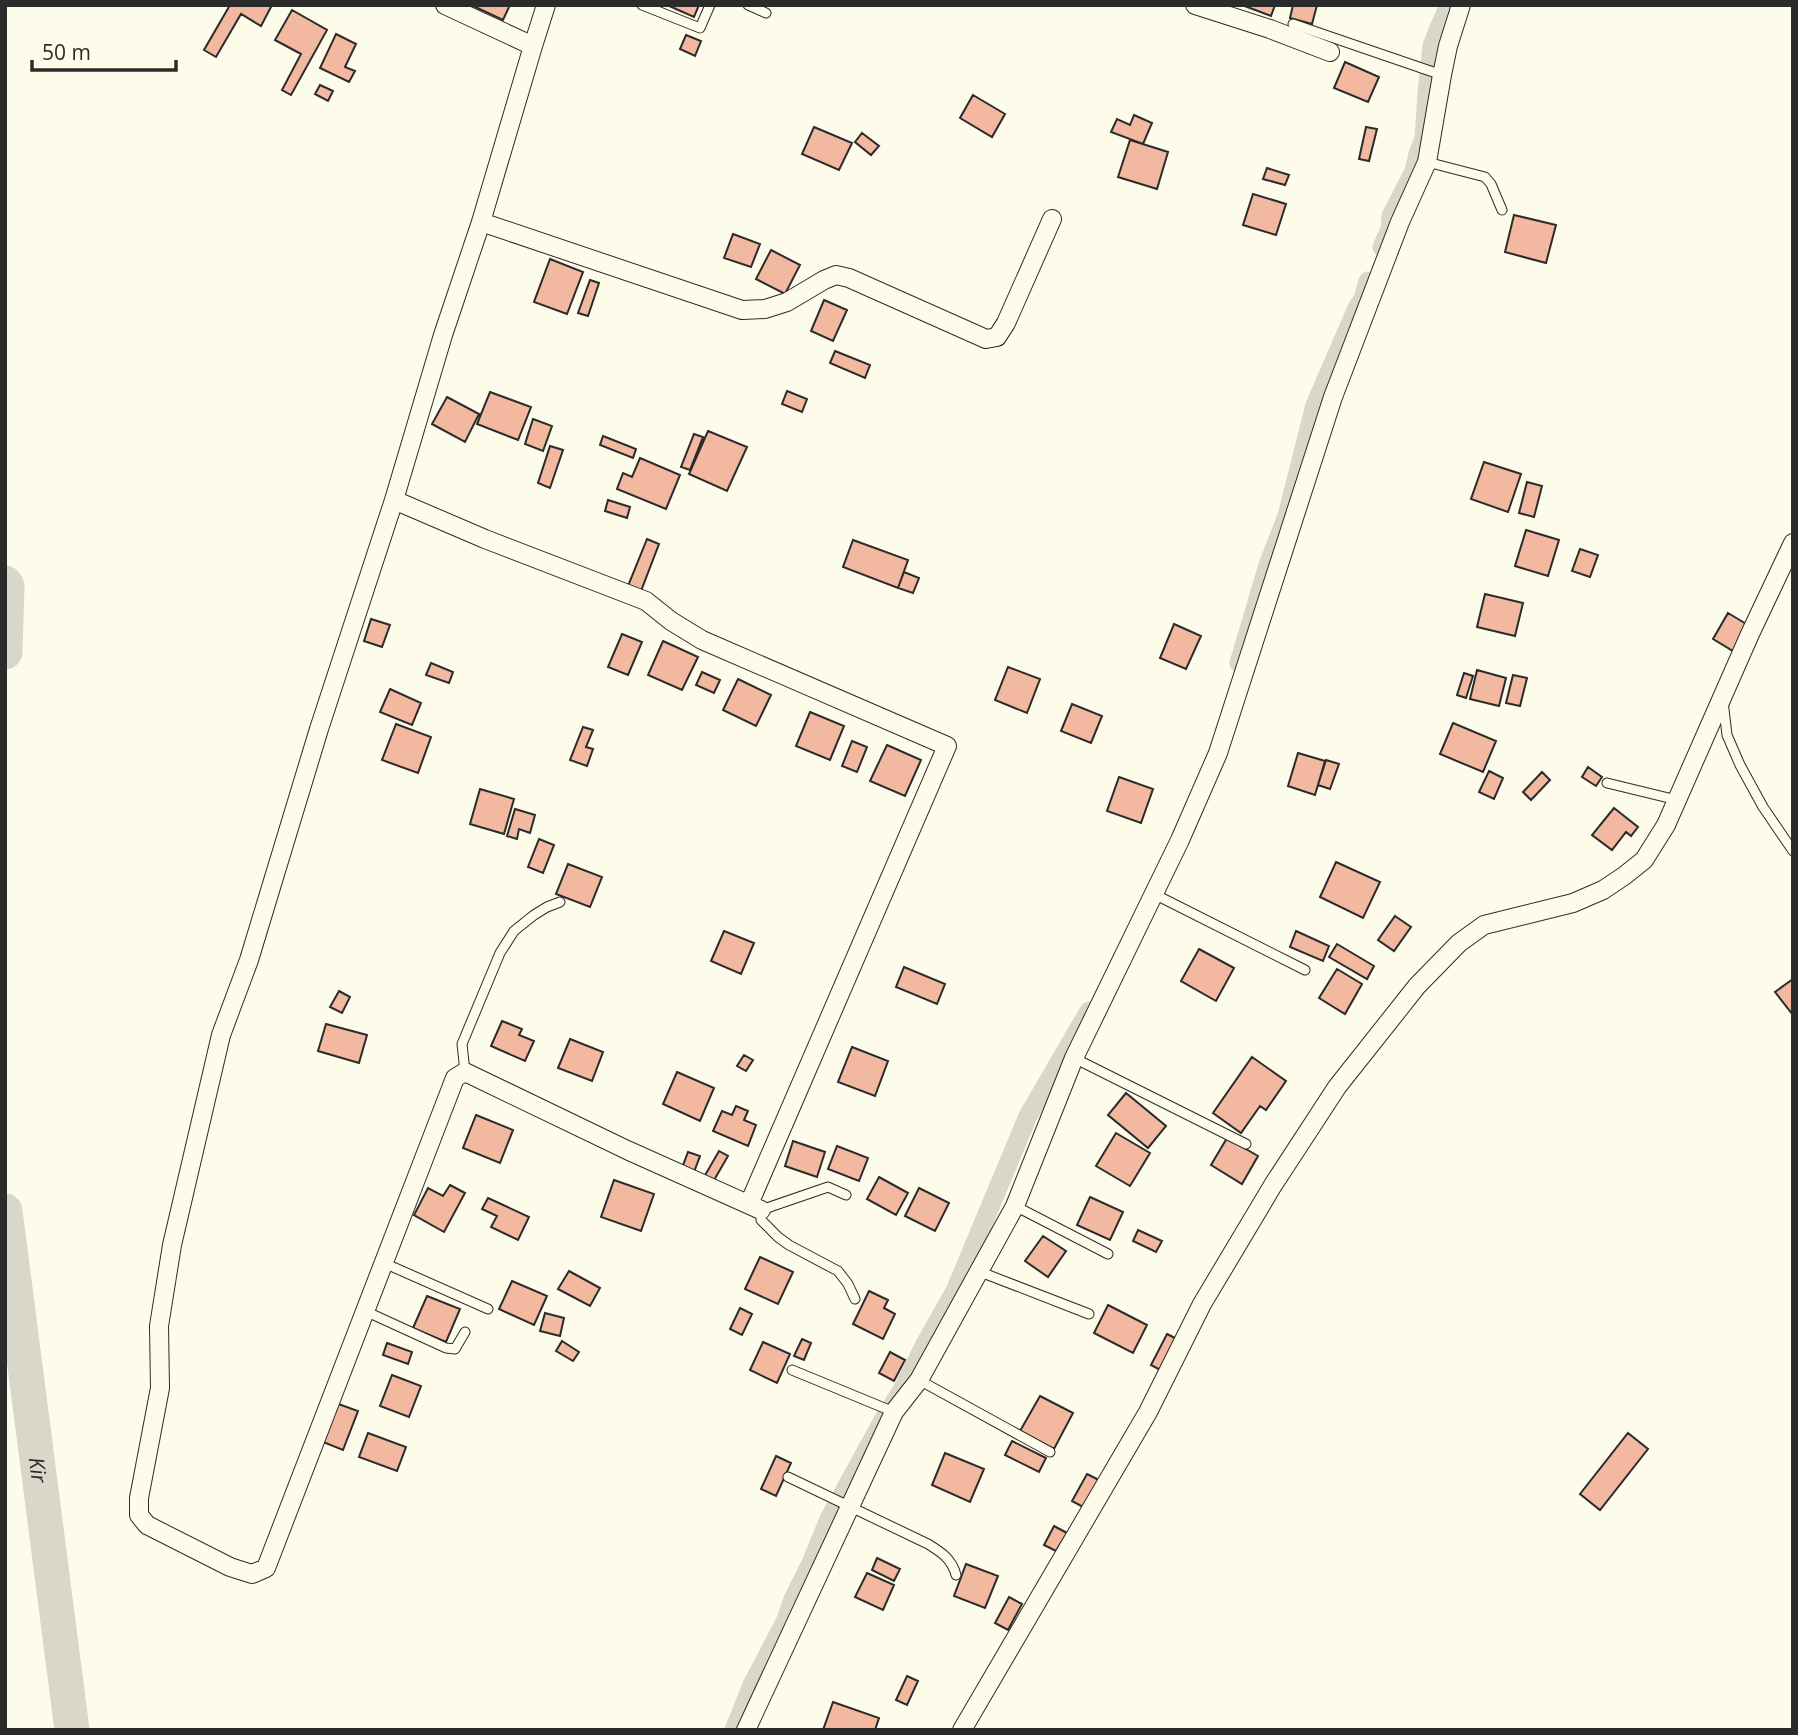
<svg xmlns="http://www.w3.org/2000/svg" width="1798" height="1735" font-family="'Open Sans',sans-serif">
	<rect width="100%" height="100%" fill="#fdfbea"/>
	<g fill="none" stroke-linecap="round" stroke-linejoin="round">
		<!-- canal -->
		<path stroke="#d8d7c9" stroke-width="19" d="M1382,247L1390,229L1391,216L1414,171L1418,154L1424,138L1427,93L1432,46L1438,30L1449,5
			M1239,663L1268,565L1287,516L1315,405L1357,308L1363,299L1368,281
			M734,1730L752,1685L785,1622L793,1599L811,1563L829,1519L882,1422L905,1385L925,1344L955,1291L1028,1116L1089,1011"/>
		<!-- river -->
		<g stroke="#d8d7c9" stroke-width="35">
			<path d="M5,583L7,586L5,652"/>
			<path id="s1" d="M5,1211L72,1730"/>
		</g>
	</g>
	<!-- building -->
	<path fill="#f2b8a0" stroke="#2b2b2b" stroke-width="2" d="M230,5H272L261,26L241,14L216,57L204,50Z
		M471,5H510L503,20Z
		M667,5H699L694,17Z
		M1242,5H1275L1271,16Z
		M1293,5H1317L1312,24L1290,18Z
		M292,10L327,30L291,95L282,90L301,54L275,40Z
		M336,34L356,44L345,67L355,71L349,82L320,68Z
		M686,35L701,41L695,56L680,49Z
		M1345,62L1379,77L1368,102L1334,88Z
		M320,85L333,91L328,101L315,94Z
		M973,95L1005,114L992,137L960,118Z
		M1134,115L1152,123L1143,144L1111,132L1117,119L1130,125Z
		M814,127L852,143L839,170L802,154Z
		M1366,127L1377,129L1369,161L1359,159Z
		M862,133L879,146L871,155L855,142Z
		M1130,140L1168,152L1157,189L1118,177Z
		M1267,168L1289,175L1285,185L1263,179Z
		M1253,194L1286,204L1276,235L1243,225Z
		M1514,215L1556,225L1546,263L1505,252Z
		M733,234L760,244L751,267L724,258Z
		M771,250L800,265L785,294L756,279Z
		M550,259L583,272L567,314L534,302Z
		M590,280L599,283L588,316L578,313Z
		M824,300L847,310L833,341L811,331Z
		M835,351L870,365L865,378L830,363Z
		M787,391L807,399L802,412L782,404Z
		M490,392L531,407L518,440L477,424Z
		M447,397L479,414L465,442L432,424Z
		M533,419L552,426L543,451L525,444Z
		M708,431L747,447L727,491L689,474Z
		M694,434L703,437L690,470L681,467Z
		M603,436L636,449L633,458L600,445Z
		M550,446L563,450L550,488L538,483Z
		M640,458L680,475L666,509L617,489L623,473L632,477Z
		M1484,462L1521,474L1508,512L1471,499Z
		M1527,482L1542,486L1534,517L1519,513Z
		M608,500L630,507L627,518L605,511Z
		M1526,530L1559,540L1548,576L1515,566Z
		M647,539L659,544L641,591L628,586Z
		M853,540L908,560L898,588L843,567Z
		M1580,549L1598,555L1590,577L1572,571Z
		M904,572L919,578L913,593L898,588Z
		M1485,594L1523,603L1515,636L1477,627Z
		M1728,613L1748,625L1733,651L1713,639Z
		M371,619L390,625L382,647L364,641Z
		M1174,624L1201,636L1186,669L1160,658Z
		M622,634L642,642L628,675L608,667Z
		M663,641L698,657L682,690L648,675Z
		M431,663L453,672L449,683L426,675Z
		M1008,667L1040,679L1027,713L995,700Z
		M1477,670L1506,678L1499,706L1470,699Z
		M702,672L720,680L714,693L696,685Z
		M1464,673L1473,676L1466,698L1457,695Z
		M1513,675L1527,678L1520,706L1506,703Z
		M738,679L771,695L756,726L723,710Z
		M390,689L421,703L412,725L380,712Z
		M1072,704L1102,716L1091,743L1061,731Z
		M810,712L844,726L830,760L796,746Z
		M1453,723L1496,741L1483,772L1440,754Z
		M396,724L431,737L418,773L382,760Z
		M583,727L593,730L586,747L593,749L587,766L570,760Z
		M852,741L867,747L857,772L842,766Z
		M887,745L921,760L905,796L870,781Z
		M1298,753L1325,761L1315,795L1288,786Z
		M1326,760L1339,764L1330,789L1318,785Z
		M1588,767L1602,777L1596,786L1582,777Z
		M1489,771L1503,778L1494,799L1479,792Z
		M1542,772L1550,780L1531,800L1523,792Z
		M1119,777L1153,789L1141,823L1107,811Z
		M480,789L514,799L504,834L470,824Z
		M1614,808L1638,827L1631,836L1626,832L1612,850L1592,835Z
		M515,809L535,815L530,833L519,829L517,839L507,836Z
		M539,839L554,845L543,873L528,867Z
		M1336,862L1380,882L1363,918L1320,897Z
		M568,864L602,877L590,907L556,894Z
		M1395,916L1411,927L1394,951L1378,940Z
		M724,931L754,943L741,974L711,961Z
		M1296,931L1329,946L1323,961L1290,947Z
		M1337,944L1374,966L1367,979L1329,957Z
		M1199,949L1234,968L1216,1001L1181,981Z
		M904,967L945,984L937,1004L896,987Z
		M1337,969L1362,984L1345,1014L1319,998Z
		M1793,979V1015L1775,992Z
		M339,991L350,997L342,1013L330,1007Z
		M502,1021L522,1029L519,1035L534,1041L525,1061L491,1046Z
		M326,1024L367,1035L359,1063L318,1051Z
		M570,1039L603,1052L592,1081L558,1068Z
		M852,1047L888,1061L875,1096L838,1082Z
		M744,1055L753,1060L746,1071L737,1066Z
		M1252,1057L1286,1081L1266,1110L1260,1106L1241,1133L1213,1113Z
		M677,1072L714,1088L700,1121L663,1104Z
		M1126,1093L1166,1126L1148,1148L1108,1115Z
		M736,1106L748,1111L744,1120L756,1125L748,1146L713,1131L722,1111L732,1115Z
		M476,1115L513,1130L500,1163L463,1148Z
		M1116,1133L1150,1153L1130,1186L1096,1166Z
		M1227,1138L1258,1156L1242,1184L1211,1165Z
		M793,1141L825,1152L817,1177L785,1166Z
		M837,1146L868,1158L859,1181L828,1169Z
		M719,1151L728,1156L713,1182L704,1177Z
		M688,1152L700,1156L694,1172L682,1168Z
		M879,1177L908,1193L896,1215L867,1199Z
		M614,1180L654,1194L641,1231L601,1217Z
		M450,1185L465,1193L444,1232L414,1215L428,1188L443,1196Z
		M919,1188L949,1203L935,1231L905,1216Z
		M1090,1197L1123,1212L1110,1240L1077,1225Z
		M488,1198L529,1217L518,1240L491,1227L497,1216L482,1209Z
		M1138,1230L1162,1241L1156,1252L1133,1241Z
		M1043,1236L1066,1251L1048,1277L1025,1261Z
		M760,1257L793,1272L778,1304L745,1289Z
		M569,1271L600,1288L590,1306L558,1289Z
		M512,1281L547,1296L534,1325L499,1309Z
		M869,1291L888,1300L884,1308L895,1314L883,1339L853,1324Z
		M427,1296L460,1309L446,1342L413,1328Z
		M1108,1305L1147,1325L1133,1353L1094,1333Z
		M740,1308L752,1314L742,1335L730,1329Z
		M545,1313L564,1318L560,1336L540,1331Z
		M1167,1334L1181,1341L1164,1372L1151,1365Z
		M802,1339L811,1343L804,1360L794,1356Z
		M562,1341L579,1352L573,1361L556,1351Z
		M763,1342L790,1354L777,1383L750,1370Z
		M387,1343L412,1352L408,1364L383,1355Z
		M890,1352L905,1360L894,1381L879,1373Z
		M392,1375L421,1386L409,1417L380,1406Z
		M1040,1396L1073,1413L1054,1449L1020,1431Z
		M333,1402L358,1411L343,1450L318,1440Z
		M368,1433L406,1447L397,1471L359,1457Z
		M1628,1433L1648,1449L1600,1510L1580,1494Z
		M1012,1441L1046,1458L1039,1472L1005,1455Z
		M945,1453L984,1469L970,1502L932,1485Z
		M776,1456L791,1463L776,1496L761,1489Z
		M1087,1474L1099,1480L1083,1507L1072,1501Z
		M1054,1526L1067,1533L1056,1551L1044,1545Z
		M877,1558L900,1569L894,1581L872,1570Z
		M966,1564L998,1576L985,1608L954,1596Z
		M867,1573L894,1585L883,1610L855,1597Z
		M1009,1597L1022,1604L1008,1630L995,1623Z
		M907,1676L918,1681L907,1705L896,1700Z
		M833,1702L879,1718L875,1730H823Z"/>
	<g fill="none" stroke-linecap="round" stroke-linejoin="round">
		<!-- lane casing -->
		<g stroke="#2b2b2b" stroke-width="11">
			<path id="lane" d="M642,5L700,28L710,5
				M748,5L766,13
				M1293,24L1442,75
				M1427,162L1485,177L1491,184L1502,210
				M1723,701L1727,735L1740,765L1763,807L1793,851
				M1607,783L1677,800
				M1154,894L1305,970
				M1074,1058L1246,1144
				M465,1072L462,1044L500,953L514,931L534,915L547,907L560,902
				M846,1195L828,1187L761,1210V1220L778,1237L789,1245L838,1271L848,1284L855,1299
				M1015,1206L1108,1254
				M384,1263L488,1309
				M978,1271L1089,1314
				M365,1311L446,1348L455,1349L465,1332
				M792,1370L894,1412
				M919,1380L1050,1452
				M788,1477L928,1544C941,1552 952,1559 956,1575"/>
		</g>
		<!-- street casing -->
		<g stroke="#2b2b2b" stroke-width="20">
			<path id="street" d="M445,5L533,46L481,222L443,335L394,500L319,729L249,960L221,1035L172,1245L159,1326L160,1388L139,1498V1515L147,1525L230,1567L252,1574L266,1568L455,1078L465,1072L627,1150L761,1210
				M1195,5L1270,29L1330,52
				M533,46L546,5
				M481,222L742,310L765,309L787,302L824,280L836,275L849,278L986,339L997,337L1006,323L1052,219
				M394,500L485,539L646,601L671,621L702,640L947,746L749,1204
				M746,1730L894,1412L919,1380L1015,1206L1074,1058L1180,840L1218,753L1333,397L1400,222L1427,162L1442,75L1448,46L1461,5
				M962,1730L1148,1412L1202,1304L1273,1185L1337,1087L1417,986L1459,943L1484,925L1573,903L1603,890L1624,876L1644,860L1666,825L1750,634L1793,543"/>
		</g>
		<!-- lane -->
		<use href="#lane" stroke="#fdfbea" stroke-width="9"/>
		<!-- street -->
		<use href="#street" stroke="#fdfbea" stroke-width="18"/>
	</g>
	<g text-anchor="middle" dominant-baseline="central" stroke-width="5" stroke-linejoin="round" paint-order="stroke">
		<!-- water labels -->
		<g font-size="21" font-style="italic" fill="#2b2b2b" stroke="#fdfbea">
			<text stroke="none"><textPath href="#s1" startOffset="261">Kir</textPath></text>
		</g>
	</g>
	<!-- border -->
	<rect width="1798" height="1735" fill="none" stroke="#2b2b2b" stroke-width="14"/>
	<!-- scale -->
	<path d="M32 60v10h144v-10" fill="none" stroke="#2b2b2b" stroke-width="3.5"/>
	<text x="42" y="60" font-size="21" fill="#2b2b2b" stroke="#fdfbea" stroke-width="5" paint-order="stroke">50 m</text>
</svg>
